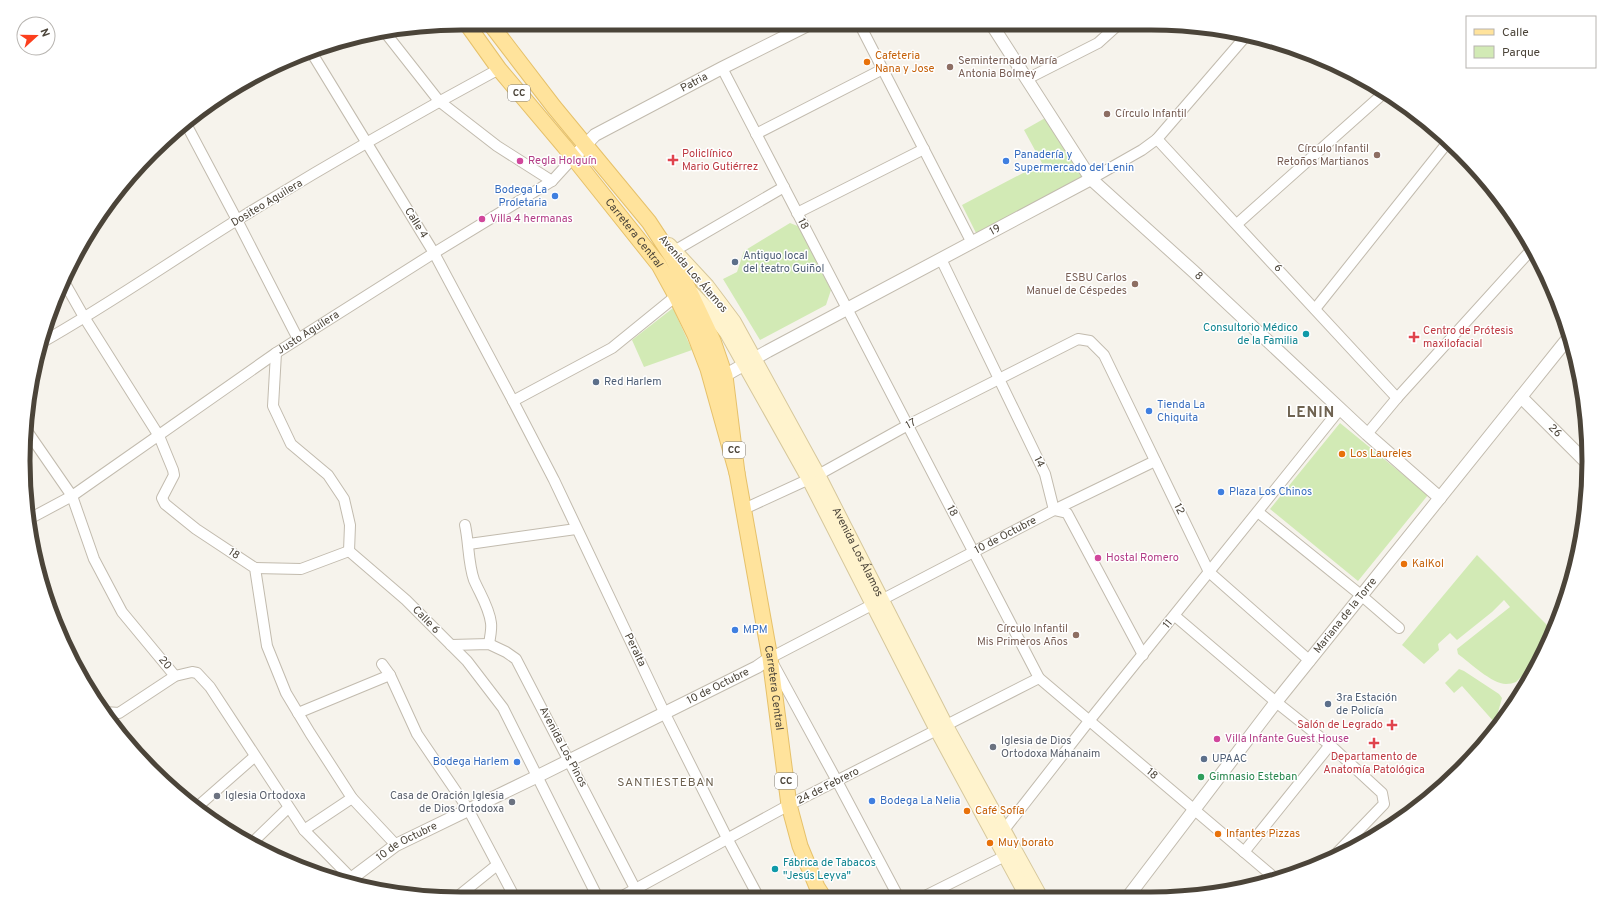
<svg xmlns="http://www.w3.org/2000/svg" width="1612" height="922" font-family="Overpass,sans-serif">
	<rect width="100%" height="100%" fill="#f6f3ec"/>
	<!-- green -->
	<path fill="#d2eab5" d="M1047,117L1083,177L976,233L962,205L1042,163L1024,130Z
		M790,223L800,227L831,290L826,305L760,340L723,279L737,272L744,251Z
		M673,308L692,350L644,367L632,340Z
		M1340,423L1428,495L1358,581L1270,509Z
		M1477,555L1554,632L1539,659L1516,682C1513,683 1510,684 1506,684C1492,684 1469,662 1458,654L1457,649L1510,607L1504,600L1492,612L1457,640L1450,633L1438,644L1439,650L1424,664L1402,645Z
		M1459,669L1464,671L1499,694L1502,698L1495,723L1462,686L1454,693L1445,683Z"/>
	<g fill="none" stroke-linecap="round" stroke-linejoin="round">
		<!-- minor casing -->
		<g stroke="#c2bbae" stroke-width="12">
			<g id="minor">
				<path d="M860,25L972,243"/>
				<path d="M384,31L439,101L497,146L552,181"/>
				<path d="M310,50L434,253L513,401L554,480L665,714L727,838L759,898"/>
				<path d="M722,68L1039,678L1276,879"/>
				<path d="M1027,79L1098,43L1119,24"/>
				<path d="M185,122L237,220L298,339"/>
				<path d="M756,134L883,69"/>
				<path d="M1157,139L1397,398"/>
				<path d="M1091,179L1142,150L1157,139L1245,37"/>
				<path d="M797,213L924,149"/>
				<path d="M1237,224L1385,92"/>
				<path d="M674,251L784,187"/>
				<path d="M941,259L1045,474L1054,510L1067,513L1143,655"/>
				<path d="M63,280L84,317L159,436L173,470L174,475L162,498L165,504L196,529L255,568L267,646L286,693L310,733L352,798L396,845"/>
				<path d="M1315,309L1448,142"/>
				<path d="M39,344C107,306 171,261 237,220C323,167 410,117 499,69"/>
				<path d="M276,353L273,406L291,444L328,475L344,499L350,525L349,551"/>
				<path d="M513,401L612,348L676,296"/>
				<path d="M27,431L72,496L94,559L122,612L175,676"/>
				<path d="M1367,434L1397,398L1532,249"/>
				<path d="M744,509L818,475L908,425L1078,339L1090,341L1104,355L1209,572L1310,661"/>
				<path d="M1258,512L1362,596L1399,628"/>
				<path id="s1" d="M29,519L72,496L276,353L434,253L552,181L573,158"/>
				<path d="M465,525C469,543 468,563 474,580C480,594 489,607 491,623C492,629 490,637 489,644"/>
				<path d="M469,544L576,529"/>
				<path d="M349,551L406,600L467,661L503,708L598,898"/>
				<path d="M255,568L301,569L349,551"/>
				<path d="M1175,616L1276,702L1330,745L1382,793L1384,804L1333,857"/>
				<path d="M451,645L489,644L506,652L516,659L640,898"/>
				<path d="M382,664L390,675L417,734L468,809L515,898"/>
				<path d="M101,709L105,712L119,713L175,676L192,672L197,673L210,687L304,830L351,878"/>
				<path d="M298,713L390,675"/>
				<path d="M196,808L254,757"/>
				<path d="M304,830L352,798"/>
				<path d="M1000,835L1089,721L1340,409"/>
				<path d="M253,842L288,808"/>
				<path d="M1244,852L1330,745"/>
				<path d="M456,898L497,865"/>
				<path d="M619,898L789,805L1039,678"/>
				<path id="s2" d="M899,898L837,781L770,658L1054,510L1155,461"/>
				<path d="M921,898L1011,853"/>
			</g>
		</g>
		<!-- tertiary casing -->
		<g stroke="#c2bbae" stroke-width="14">
			<g id="tertiary">
				<path id="s3" d="M992,25L1091,179L1193,271L1367,434L1440,498"/>
				<path id="s4" d="M573,158L595,135L722,68L808,25"/>
				<path id="s5" d="M717,380L768,351L1091,179"/>
				<path id="s6" d="M1521,397L1589,465"/>
				<path id="s7" d="M348,881L396,845L538,776L757,667L770,658"/>
				<path id="s8" d="M1127,898L1276,702L1569,337"/>
			</g>
		</g>
		<!-- secondary casing -->
		<g stroke="#d6c79b" stroke-width="16">
			<g id="secondary">
				<path id="s9" d="M669,245L707,286L734,322L818,475L946,726L1041,898"/>
				<path d="M692,293L714,316L727,333L809,479L937,730L1028,898"/>
			</g>
		</g>
		<!-- primary casing -->
		<g stroke="#e6c16a" stroke-width="17">
			<g id="primary">
				<path id="s10" d="M469,27L499,69L564,146L659,265L676,296L695,335L708,369L737,473L725,376L713,341L688,288L672,257L649,222L554,107L492,26"/>
				<path id="s11" d="M737,473L770,658L789,805L800,846L817,887L824,898"/>
			</g>
		</g>
		<!-- minor -->
		<use href="#minor" stroke="#fff" stroke-width="10"/>
		<!-- tertiary -->
		<use href="#tertiary" stroke="#fff" stroke-width="12"/>
		<!-- secondary -->
		<use href="#secondary" stroke="#fff3cd" stroke-width="14"/>
		<!-- primary -->
		<use href="#primary" stroke="#ffe39c" stroke-width="15"/>
	</g>
	<!-- markers -->
	<g fill="#e8710a" stroke="#fff" stroke-width="1.5">
		<circle cx="867" cy="62" r="4"/>
		<circle cx="1342" cy="454" r="4"/>
		<circle cx="1404" cy="564" r="4"/>
		<circle cx="967" cy="811" r="4"/>
		<circle cx="1218" cy="834" r="4"/>
		<circle cx="990" cy="843" r="4"/>
	</g>
	<g fill="#8d6e63" stroke="#fff" stroke-width="1.5">
		<circle cx="950" cy="67" r="4"/>
		<circle cx="1107" cy="114" r="4"/>
		<circle cx="1377" cy="155" r="4"/>
		<circle cx="1135" cy="284" r="4"/>
		<circle cx="1076" cy="635" r="4"/>
	</g>
	<g fill="#e0444e" stroke="#fff" stroke-width="1.5">
		<path d="M671 154h4v4h4v4h-4v4h-4v-4h-4v-4h4z"/>
		<path d="M1412 331h4v4h4v4h-4v4h-4v-4h-4v-4h4z"/>
		<path d="M1390 719h4v4h4v4h-4v4h-4v-4h-4v-4h4z"/>
		<path d="M1372 737h4v4h4v4h-4v4h-4v-4h-4v-4h4z"/>
	</g>
	<g fill="#d1479c" stroke="#fff" stroke-width="1.5">
		<circle cx="520" cy="161" r="4"/>
		<circle cx="482" cy="219" r="4"/>
		<circle cx="1098" cy="558" r="4"/>
		<circle cx="1217" cy="739" r="4"/>
	</g>
	<g fill="#3f7fe0" stroke="#fff" stroke-width="1.5">
		<circle cx="1006" cy="161" r="4"/>
		<circle cx="555" cy="196" r="4"/>
		<circle cx="1149" cy="411" r="4"/>
		<circle cx="1221" cy="492" r="4"/>
		<circle cx="735" cy="630" r="4"/>
		<circle cx="517" cy="762" r="4"/>
		<circle cx="872" cy="801" r="4"/>
	</g>
	<g fill="#5c6f8a" stroke="#fff" stroke-width="1.5">
		<circle cx="735" cy="262" r="4"/>
		<circle cx="596" cy="382" r="4"/>
		<circle cx="1328" cy="704" r="4"/>
		<circle cx="1204" cy="759" r="4"/>
	</g>
	<g fill="#0f9aa8" stroke="#fff" stroke-width="1.5">
		<circle cx="1306" cy="334" r="4"/>
		<circle cx="775" cy="869" r="4"/>
	</g>
	<g fill="#6b7280" stroke="#fff" stroke-width="1.5">
		<circle cx="993" cy="747" r="4"/>
		<circle cx="217" cy="796" r="4"/>
		<circle cx="512" cy="802" r="4"/>
	</g>
	<circle fill="#2e9e5b" stroke="#fff" stroke-width="1.5" cx="1201" cy="777" r="4"/>
	<g text-anchor="middle" dominant-baseline="central" stroke-width="3" stroke-linejoin="round" paint-order="stroke">
		<!-- shield labels -->
		<g fill="#fff" stroke="#817c74" stroke-width="1">
			<rect x="508" y="85" width="22" height="16" rx="3"/>
			<rect x="723" y="442" width="22" height="16" rx="3"/>
			<rect x="775" y="773" width="22" height="16" rx="3"/>
		</g>
		<g font-size="10" font-weight="bold" fill="#4b4439">
			<text x="519" y="93">CC</text>
			<text x="734" y="450">CC</text>
			<text x="786" y="781">CC</text>
		</g>
		<!-- food labels -->
		<g font-size="11" fill="#c56008" stroke="#fff" text-anchor="start">
			<text x="875" y="56">Cafeteria<tspan x="875" dy="13">Nana y Jose</tspan></text>
			<text x="1350" y="454">Los Laureles</text>
			<text x="1412" y="564">KalKol</text>
			<text x="975" y="811">Café Sofía</text>
			<text x="1226" y="834">Infantes Pizzas</text>
			<text x="998" y="843">Muy borato</text>
		</g>
		<!-- education labels -->
		<g font-size="11" fill="#785e54" stroke="#fff" text-anchor="end">
			<text x="958" y="61" text-anchor="start">Seminternado María<tspan x="958" dy="13">Antonia Bolmey</tspan></text>
			<text x="1115" y="114" text-anchor="start">Círculo Infantil</text>
			<text x="1369" y="149">Círculo Infantil<tspan x="1369" dy="13">Retoños Martianos</tspan></text>
			<text x="1127" y="278">ESBU Carlos<tspan x="1127" dy="13">Manuel de Céspedes</tspan></text>
			<text x="1068" y="629">Círculo Infantil<tspan x="1068" dy="13">Mis Primeros Años</tspan></text>
		</g>
		<!-- street labels -->
		<g font-size="11" fill="#4b4439" stroke="#fff">
			<text stroke="none"><textPath href="#s4" startOffset="144">Patria</textPath></text>
			<text transform="translate(267 203) rotate(-31)">Dositeo Aguilera</text>
			<text transform="translate(416 223) rotate(58)">Calle 4</text>
			<text transform="translate(803 224) rotate(63)">18</text>
			<text stroke="none"><textPath href="#s5" startOffset="316">19</textPath></text>
			<text stroke="none"><textPath href="#s10" startOffset="264">Carretera Central</textPath></text>
			<text transform="translate(1278 268) rotate(47)">6</text>
			<text transform="translate(693 274) rotate(49)">Avenida Los Álamos</text>
			<text stroke="none"><textPath href="#s3" startOffset="328">8</textPath></text>
			<text stroke="none"><textPath href="#s1" startOffset="336">Justo Aguilera</textPath></text>
			<text transform="translate(911 424) rotate(-28)">17</text>
			<text stroke="none"><textPath href="#s6" startOffset="48">26</textPath></text>
			<text transform="translate(1039 462) rotate(64)">14</text>
			<text transform="translate(1179 509) rotate(64)">12</text>
			<text transform="translate(952 511) rotate(63)">18</text>
			<text stroke="none"><textPath href="#s2" startOffset="538">10 de Octubre</textPath></text>
			<text stroke="none"><textPath href="#s9" startOffset="362">Avenida Los Álamos</textPath></text>
			<text transform="translate(234 554) rotate(34)">18</text>
			<text stroke="none"><textPath href="#s8" startOffset="357">Mariana de la Torre</textPath></text>
			<text transform="translate(426 620) rotate(46)">Calle 6</text>
			<text transform="translate(1168 624) rotate(-51)">11</text>
			<text transform="translate(635 650) rotate(64)">Peralta</text>
			<text transform="translate(165 663) rotate(50)">20</text>
			<text stroke="none"><textPath href="#s7" startOffset="419">10 de Octubre</textPath></text>
			<text stroke="none"><textPath href="#s11" startOffset="218">Carretera Central</textPath></text>
			<text transform="translate(563 747) rotate(62)">Avenida Los Pinos</text>
			<text transform="translate(1152 774) rotate(40)">18</text>
			<text transform="translate(828 786) rotate(-27)">24 de Febrero</text>
			<text stroke="none"><textPath href="#s7" startOffset="71">10 de Octubre</textPath></text>
		</g>
		<!-- health labels -->
		<g font-size="11" fill="#be3a42" stroke="#fff" text-anchor="start">
			<text x="682" y="154">Policlínico<tspan x="682" dy="13">Mario Gutiérrez</tspan></text>
			<text x="1423" y="331">Centro de Prótesis<tspan x="1423" dy="13">maxilofacial</tspan></text>
			<text x="1383" y="725" text-anchor="end">Salón de Legrado</text>
			<text x="1374" y="757" text-anchor="middle">Departamento de<tspan x="1374" dy="13">Anatomía Patológica</tspan></text>
		</g>
		<!-- shop labels -->
		<g font-size="11" fill="#366cbe" stroke="#fff" text-anchor="start">
			<text x="1014" y="155">Panadería y<tspan x="1014" dy="13">Supermercado del Lenin</tspan></text>
			<text x="547" y="190" text-anchor="end">Bodega La<tspan x="547" dy="13">Proletaria</tspan></text>
			<text x="1157" y="405">Tienda La<tspan x="1157" dy="13">Chiquita</tspan></text>
			<text x="1229" y="492">Plaza Los Chinos</text>
			<text x="743" y="630">MPM</text>
			<text x="509" y="762" text-anchor="end">Bodega Harlem</text>
			<text x="880" y="801">Bodega La Nelia</text>
		</g>
		<!-- hotel labels -->
		<g font-size="11" fill="#b23c85" stroke="#fff" text-anchor="start">
			<text x="528" y="161">Regla Holguín</text>
			<text x="490" y="219">Villa 4 hermanas</text>
			<text x="1106" y="558">Hostal Romero</text>
			<text x="1225" y="739">Villa Infante Guest House</text>
		</g>
		<!-- service labels -->
		<g font-size="11" fill="#4e5e75" stroke="#fff" text-anchor="start">
			<text x="743" y="256">Antiguo local<tspan x="743" dy="13">del teatro Guiñol</tspan></text>
			<text x="604" y="382">Red Harlem</text>
			<text x="1336" y="698">3ra Estación<tspan x="1336" dy="13">de Policía</tspan></text>
			<text x="1212" y="759">UPAAC</text>
		</g>
		<!-- culture labels -->
		<g font-size="11" fill="#0d838f" stroke="#fff" text-anchor="end">
			<text x="1298" y="328">Consultorio Médico<tspan x="1298" dy="13">de la Familia</tspan></text>
			<text x="783" y="863" text-anchor="start">Fábrica de Tabacos<tspan x="783" dy="13">"Jesús Leyva"</tspan></text>
		</g>
		<!-- worship labels -->
		<g font-size="11" fill="#5b616d" stroke="#fff" text-anchor="start">
			<text x="1001" y="741">Iglesia de Dios<tspan x="1001" dy="13">Ortodoxa Mahanaim</tspan></text>
			<text x="225" y="796">Iglesia Ortodoxa</text>
			<text x="504" y="796" text-anchor="end">Casa de Oración Iglesia<tspan x="504" dy="13">de Dios Ortodoxa</tspan></text>
		</g>
		<!-- leisure labels -->
		<g font-size="11" fill="#27864d" stroke="#fff" text-anchor="start">
			<text x="1209" y="777">Gimnasio Esteban</text>
		</g>
		<!-- neighbourhood labels -->
		<g font-size="12" letter-spacing="1" fill="#6e6250" stroke="#fff">
			<text x="666" y="783">SANTIESTEBAN</text>
		</g>
		<!-- district labels -->
		<g font-size="15" font-weight="bold" letter-spacing="1" fill="#6e6250" stroke="#fff">
			<text x="1311" y="413">LENIN</text>
		</g>
	</g>
	<!-- crop -->
	<path d="M0 0H1612V922H0ZM461 30H1151A431 431 0 0 1 1582 461V461A431 431 0 0 1 1151 892H461A431 431 0 0 1 30 461V461A431 431 0 0 1 461 30Z" fill="#fff" fill-rule="evenodd"/>
	<path fill="none" stroke="#4b4439" stroke-width="5" d="M461 30H1151A431 431 0 0 1 1582 461V461A431 431 0 0 1 1151 892H461A431 431 0 0 1 30 461V461A431 431 0 0 1 461 30Z"/>
	<!-- legend -->
	<rect x="1466" y="16" width="130" height="52" fill="#ffffff" stroke="#b7b4b0"/>
	<rect x="1474" y="29" width="20" height="6" fill="#ffe39c" stroke="#b7b4b0"/>
	<text x="1502" y="36" font-size="12" fill="#4b4439">Calle</text>
	<rect x="1474" y="46" width="20" height="12" fill="#d2eab5" stroke="#b7b4b0"/>
	<text x="1502" y="56" font-size="12" fill="#4b4439">Parque</text>
	<!-- north arrow -->
	<g transform="translate(36 36) rotate(69)"><circle r="19" fill="#ffffff" stroke="#b7b4b0"/>
	<path d="M0-3L7 15L0 10L-7 15Z" fill="#fc3f1d"/>
	<text y="-6" font-size="11" font-weight="bold" text-anchor="middle" fill="#4b4439">N</text>
	</g>
</svg>
